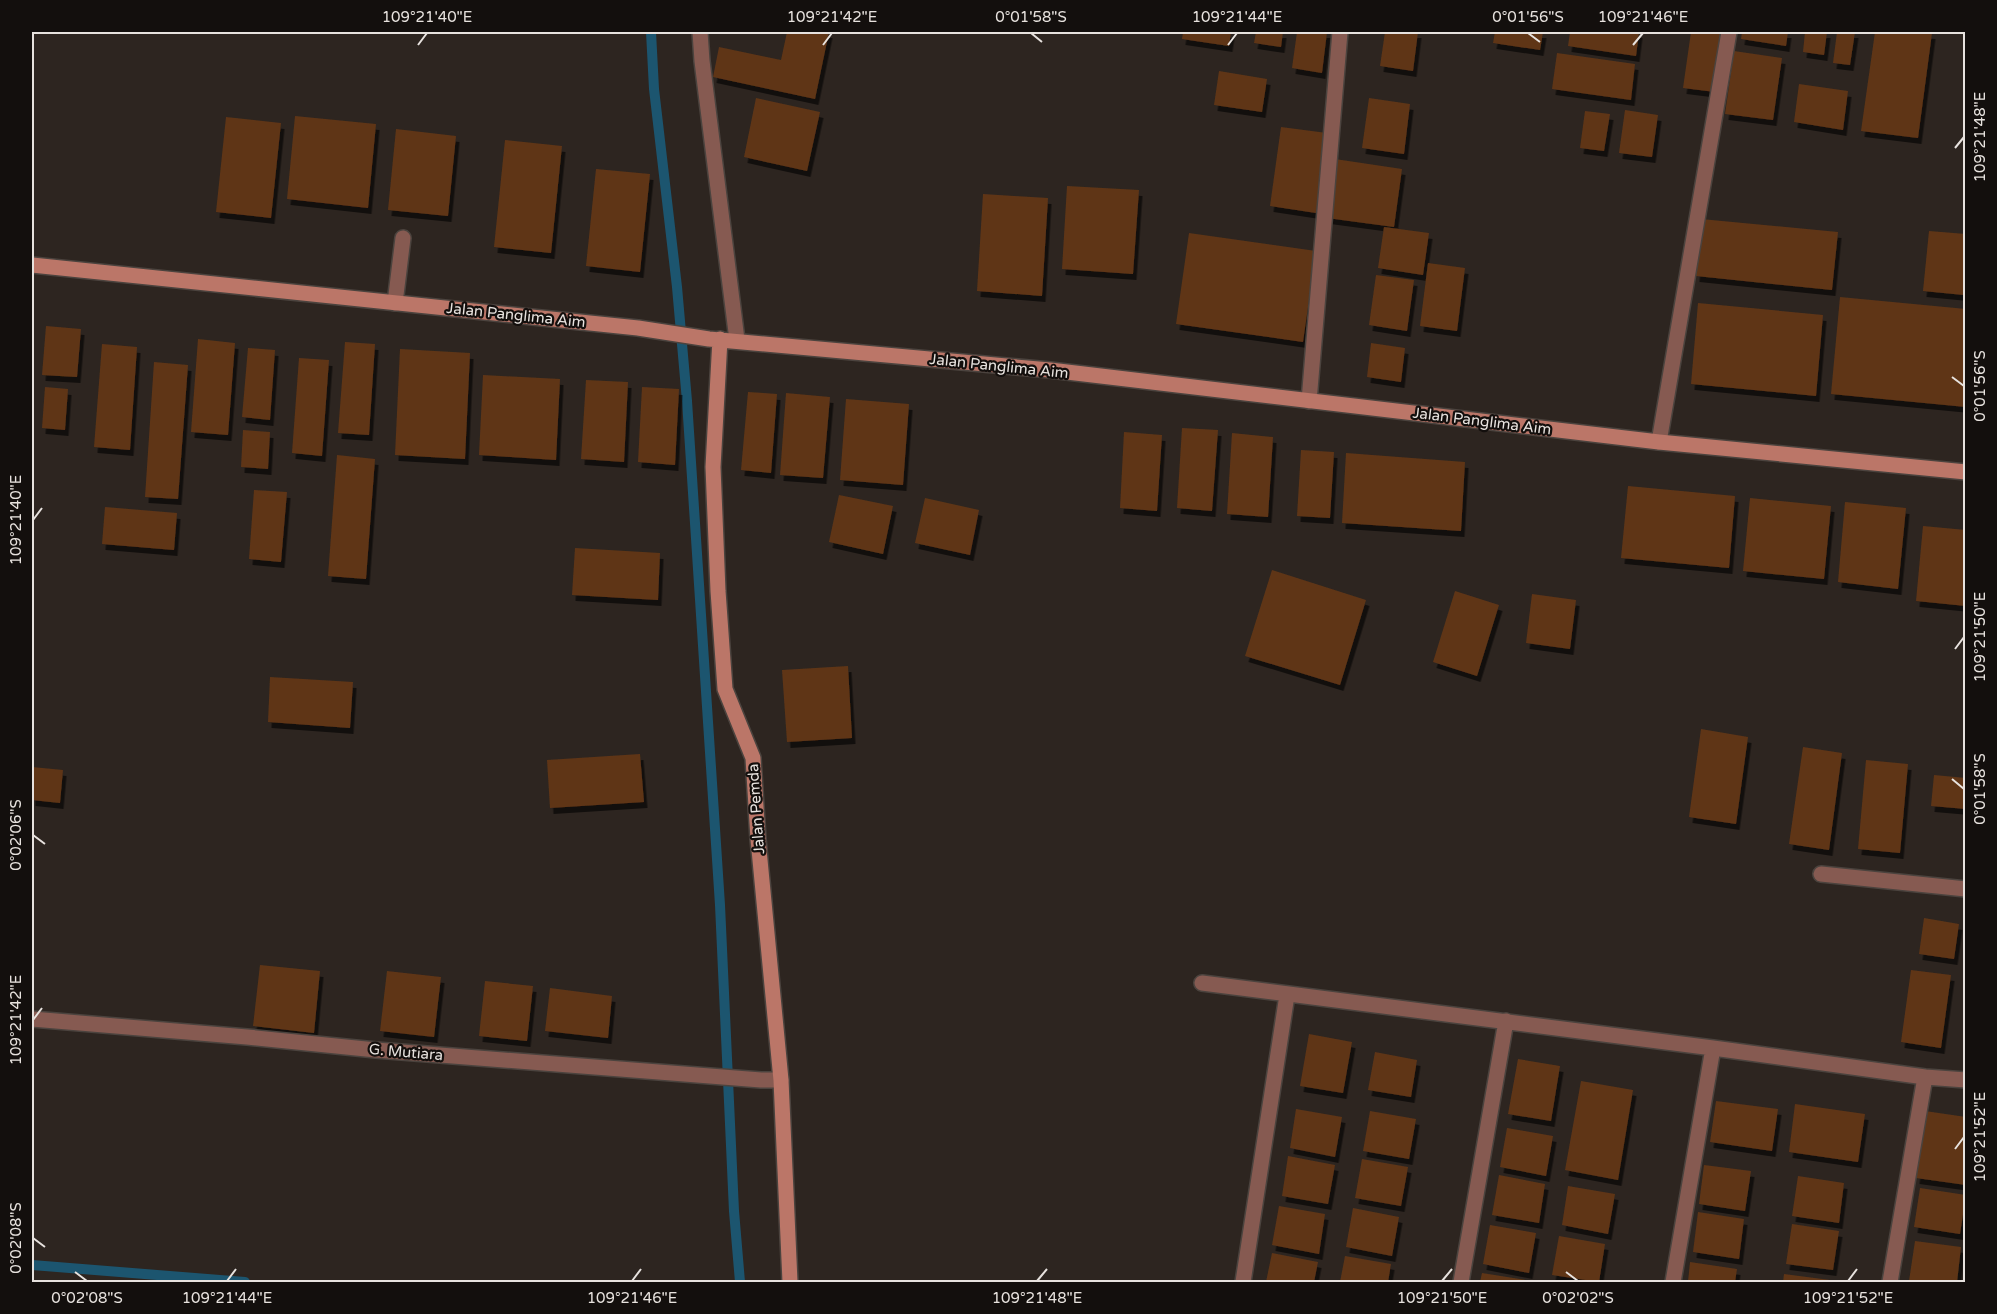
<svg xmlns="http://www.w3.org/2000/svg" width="1997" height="1314" font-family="'Varela Round',sans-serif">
	<defs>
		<filter id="shadow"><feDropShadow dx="3.5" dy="6" stdDeviation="0" flood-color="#0009"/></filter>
	</defs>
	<rect width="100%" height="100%" fill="#2d2520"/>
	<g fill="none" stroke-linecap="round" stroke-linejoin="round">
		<!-- stream -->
		<path stroke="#1c556f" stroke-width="10" d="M651,32L654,89L677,287L687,401L720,905L734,1211L740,1282
			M32,1265L245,1282"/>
	</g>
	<!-- building -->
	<path fill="#5e3517" filter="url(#shadow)" d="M787,32H829L815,99L713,77L719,47L781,60Z
		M1183,32H1231L1229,46L1182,39Z
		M1256,32H1283L1281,47L1254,43Z
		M1297,32H1327L1322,73L1292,68Z
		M1385,32H1418L1413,71L1380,66Z
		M1495,32H1543L1540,50L1493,43Z
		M1570,32H1639L1636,56L1568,46Z
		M1691,32H1723L1715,92L1683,88Z
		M1742,32H1788L1786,46L1741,39Z
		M1805,32H1827L1824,55L1803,52Z
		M1837,32H1855L1850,65L1833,63Z
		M1875,32H1919L1932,33L1918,138L1861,131Z
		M1734,51L1782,58L1773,120L1725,114Z
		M1557,53L1635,64L1631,100L1552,89Z
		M1219,71L1267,79L1262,112L1214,105Z
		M1799,84L1848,91L1843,130L1794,122Z
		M756,98L820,112L807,171L744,157Z
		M1369,98L1410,104L1404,154L1362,148Z
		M1625,110L1658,115L1652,157L1619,153Z
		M1585,111L1610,114L1604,151L1580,148Z
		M295,116L376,124L368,208L287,199Z
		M226,117L281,123L271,218L216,212Z
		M1281,127L1327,133L1316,213L1270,206Z
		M396,129L456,136L448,216L388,210Z
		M505,140L562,146L551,253L494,247Z
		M1335,159L1402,169L1394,227L1327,218Z
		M596,169L650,174L640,272L586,266Z
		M1067,186L1139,190L1133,274L1062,269Z
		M983,194L1048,198L1042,296L977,291Z
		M1701,219L1838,232L1832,290L1696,276Z
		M1384,227L1429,233L1423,275L1378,268Z
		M1929,231L1966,234L1964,295L1923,291Z
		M1189,233L1316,251L1303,342L1176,324Z
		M1428,263L1465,268L1457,331L1420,326Z
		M1376,275L1414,280L1407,331L1369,325Z
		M1840,297L1966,309V407L1831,394Z
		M1698,303L1823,315L1816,396L1691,384Z
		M46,326L81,329L77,377L42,375Z
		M198,339L235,343L228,435L191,432Z
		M345,342L375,344L369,435L338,433Z
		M1371,343L1405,348L1401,382L1367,377Z
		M102,344L137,347L130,450L94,447Z
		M248,348L275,350L270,420L242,417Z
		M400,349L470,353L465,459L395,455Z
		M299,358L329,360L322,456L292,453Z
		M154,362L188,365L178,499L145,497Z
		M483,375L560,379L556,460L479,455Z
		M586,380L628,382L624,462L581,459Z
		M45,387L68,389L65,430L42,428Z
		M642,387L679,389L675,465L638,462Z
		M748,392L777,394L771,473L741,470Z
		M786,393L830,397L823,478L780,475Z
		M846,399L909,404L903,485L840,480Z
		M1182,428L1218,430L1212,511L1177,508Z
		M243,430L270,432L268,469L241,467Z
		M1124,432L1162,435L1157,511L1120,508Z
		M1232,433L1273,437L1268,517L1227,514Z
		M1301,450L1334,452L1330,518L1297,516Z
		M1346,453L1465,462L1461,531L1342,523Z
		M337,455L375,459L366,579L328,576Z
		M1628,486L1735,496L1729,568L1621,558Z
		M254,490L287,492L281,562L249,559Z
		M839,495L893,506L883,554L829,542Z
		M925,498L979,510L970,555L915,543Z
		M1750,498L1831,506L1824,579L1743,571Z
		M1845,502L1906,508L1898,589L1838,582Z
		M105,507L177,513L174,550L102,544Z
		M1923,526L1966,530V606L1916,601Z
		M575,548L660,553L658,600L572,595Z
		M1272,570L1366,600L1340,685L1245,656Z
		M1455,591L1499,605L1477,676L1433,662Z
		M1532,594L1576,600L1570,649L1526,643Z
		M848,666L852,738L787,742L782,670Z
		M270,677L353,682L350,728L268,722Z
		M1701,729L1748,737L1736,824L1689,817Z
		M1803,747L1842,753L1829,850L1789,844Z
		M640,754L644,802L550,808L547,760Z
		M1866,760L1908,764L1900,853L1858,849Z
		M32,767L63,770L60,803L32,800Z
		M1934,775L1966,778V809L1931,806Z
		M1924,918L1959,924L1954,959L1919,954Z
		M260,965L320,971L314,1033L253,1026Z
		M1911,970L1951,975L1941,1048L1901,1042Z
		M387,971L441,977L434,1037L380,1031Z
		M485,981L533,986L527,1041L479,1036Z
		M550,988L612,996L608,1038L545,1031Z
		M1309,1034L1352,1042L1343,1093L1300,1086Z
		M1375,1052L1417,1060L1411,1097L1368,1090Z
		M1518,1059L1560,1066L1551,1121L1508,1114Z
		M1581,1081L1633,1090L1618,1180L1565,1170Z
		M1716,1101L1778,1109L1772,1151L1710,1142Z
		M1795,1104L1865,1114L1858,1162L1789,1152Z
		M1296,1109L1342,1117L1335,1157L1290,1148Z
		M1370,1111L1416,1119L1409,1159L1363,1151Z
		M1925,1111L1966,1117V1185L1916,1178Z
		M1507,1128L1553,1136L1546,1176L1500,1167Z
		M1288,1156L1335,1165L1328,1204L1282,1196Z
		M1362,1159L1408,1167L1401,1206L1355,1198Z
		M1704,1165L1751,1171L1745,1211L1699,1204Z
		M1499,1175L1545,1184L1539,1223L1492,1215Z
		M1798,1176L1844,1183L1839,1223L1792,1216Z
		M1568,1186L1615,1194L1608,1234L1562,1225Z
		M1920,1188L1966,1195L1960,1234L1914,1227Z
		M1279,1206L1325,1214L1319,1254L1272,1245Z
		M1353,1208L1399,1217L1392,1256L1346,1247Z
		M1698,1212L1744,1219L1739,1259L1693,1252Z
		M1792,1224L1839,1231L1833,1270L1786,1264Z
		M1490,1225L1536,1233L1529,1273L1483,1264Z
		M1559,1236L1605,1244L1599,1282L1552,1275Z
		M1915,1241L1961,1247L1957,1282H1923L1909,1281Z
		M1272,1253L1318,1262L1314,1282H1266Z
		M1345,1256L1391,1264L1388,1282H1340Z
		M1690,1262L1737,1269L1735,1282H1688Z
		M1482,1273L1532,1281V1282H1480Z
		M1784,1274L1830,1280V1282H1783Z"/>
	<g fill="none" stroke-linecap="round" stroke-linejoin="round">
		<!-- lane casing -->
		<g stroke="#4b433e" stroke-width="18">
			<path id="lane" d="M395,303L403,238"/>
		</g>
		<!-- street casing -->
		<g stroke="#4b433e" stroke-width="18">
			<path id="street" d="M700,32L702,61L737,340
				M1309,401L1340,32
				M1659,442L1729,32
				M1821,874L1966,889
				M1202,983L1713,1048L1925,1077L1966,1080
				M32,1019L247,1037L376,1050L761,1080H781
				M1243,1282L1287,995
				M1461,1282L1506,1021
				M1673,1282L1713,1048
				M1890,1282L1925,1077"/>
		</g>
		<!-- secondary casing -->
		<g stroke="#4b433e" stroke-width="18">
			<path id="secondary" d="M32,265L638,328L709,339L1050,370L1659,442L1966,472
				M720,339L713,467L718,591L725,689L753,758L758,839L781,1080L790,1282"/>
		</g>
		<!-- lane -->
		<use href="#lane" stroke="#865a51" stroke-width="15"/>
		<!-- street -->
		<use href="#street" stroke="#865a51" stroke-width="15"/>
		<!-- secondary -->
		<use href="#secondary" stroke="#bb7668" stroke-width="15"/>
	</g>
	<!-- ticks -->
	<path fill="none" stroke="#e7e2de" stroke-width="2" d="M1031,33L1042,42M1528,33L1540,42M418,45L427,33M823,45L832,33M1228,45L1237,33M1633,45L1643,33M1955,148L1964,137M1952,377L1964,386M33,520L42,508M1955,649L1964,637M1952,779L1964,789M33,835L45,844M33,1020L42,1008M1955,1149L1964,1137M33,1238L45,1247M75,1272L87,1281M1566,1272L1578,1281M227,1281L236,1269M632,1281L641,1269M1037,1281L1047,1269M1442,1281L1452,1269M1848,1281L1857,1269"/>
	<g text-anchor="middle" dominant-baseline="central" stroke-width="4.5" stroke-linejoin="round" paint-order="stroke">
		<!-- street labels -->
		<g font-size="15" fill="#e7e2de" stroke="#130f0d">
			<text transform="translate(516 315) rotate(6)">Jalan Panglima Aim</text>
			<text transform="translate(999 366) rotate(6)">Jalan Panglima Aim</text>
			<text transform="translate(1482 421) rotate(7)">Jalan Panglima Aim</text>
			<text transform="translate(756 809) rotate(-94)">Jalan Pemda</text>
			<text transform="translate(406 1052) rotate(5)">G. Mutiara</text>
		</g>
	</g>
	<!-- border -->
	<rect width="1997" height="1314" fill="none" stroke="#130f0d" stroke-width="66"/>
	<rect x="33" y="33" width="1931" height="1248" fill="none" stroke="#e7e2de" stroke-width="2"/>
	<g font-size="15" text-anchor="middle" fill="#e7e2de">
		<text x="427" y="22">109°21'40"E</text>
		<text x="832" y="22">109°21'42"E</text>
		<text x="1031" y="22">0°01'58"S</text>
		<text x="1237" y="22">109°21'44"E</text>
		<text x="1528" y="22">0°01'56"S</text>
		<text x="1643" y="22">109°21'46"E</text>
		<text transform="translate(1980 137) rotate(-90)" y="5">109°21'48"E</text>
		<text transform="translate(1980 386) rotate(-90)" y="5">0°01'56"S</text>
		<text transform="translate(16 520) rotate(-90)" y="5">109°21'40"E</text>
		<text transform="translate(1980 637) rotate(-90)" y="5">109°21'50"E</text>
		<text transform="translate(1980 789) rotate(-90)" y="5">0°01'58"S</text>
		<text transform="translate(16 835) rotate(-90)" y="5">0°02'06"S</text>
		<text transform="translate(16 1020) rotate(-90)" y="5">109°21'42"E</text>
		<text transform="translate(1980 1137) rotate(-90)" y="5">109°21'52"E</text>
		<text transform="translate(16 1238) rotate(-90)" y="5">0°02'08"S</text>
		<text x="87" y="1303">0°02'08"S</text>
		<text x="227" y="1303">109°21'44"E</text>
		<text x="632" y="1303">109°21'46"E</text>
		<text x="1037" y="1303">109°21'48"E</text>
		<text x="1442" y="1303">109°21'50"E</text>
		<text x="1578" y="1303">0°02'02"S</text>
		<text x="1848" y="1303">109°21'52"E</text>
	</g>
</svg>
